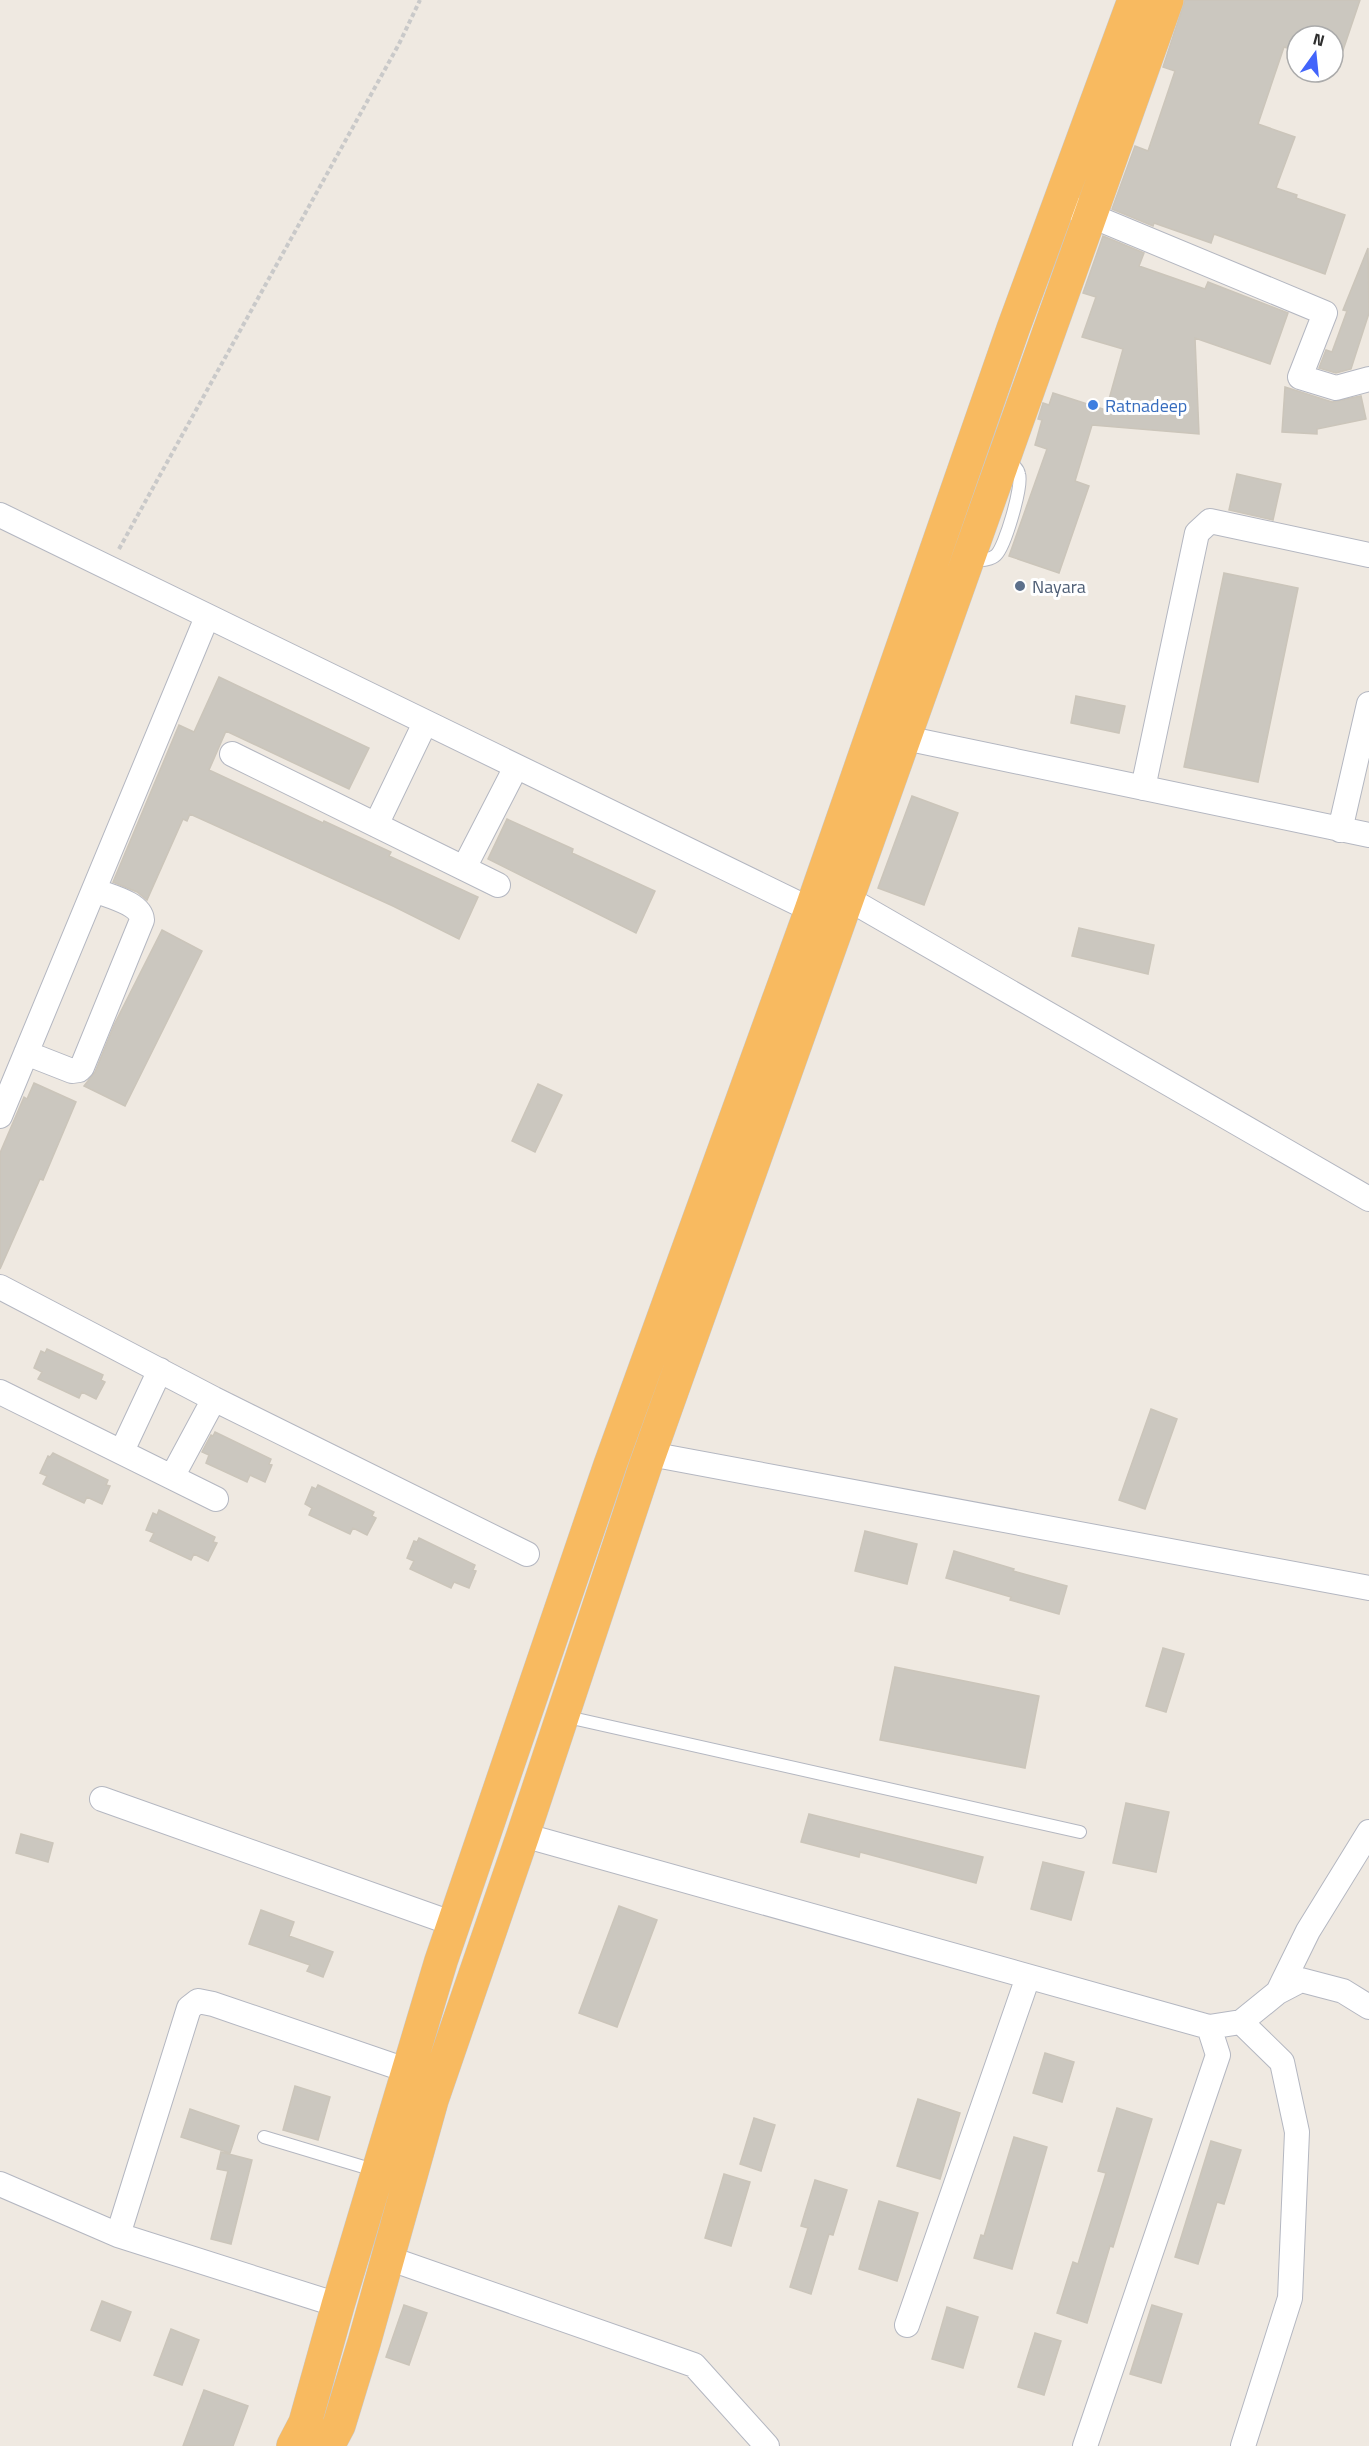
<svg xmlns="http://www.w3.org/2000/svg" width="1369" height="2446" font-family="'Titillium Web',sans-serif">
	<rect width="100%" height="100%" fill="#efe9e1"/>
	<!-- building -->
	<path fill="#cbc7bf" stroke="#cbc5ba" stroke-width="1.5" d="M1185,0H1360L1336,71H1333V36H1297V51L1284,47L1258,124L1295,137L1276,188L1297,195L1296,198L1345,215L1325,274L1214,234L1211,243L1154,223L1153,226L1112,209L1135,146L1148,151L1175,71L1163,67Z
		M1103,236L1144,253L1139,266L1205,289L1208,282L1288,313L1270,364L1195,338L1199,434L1092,425L1075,481L1089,486L1059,573L1009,556L1047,449L1035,445L1042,420L1038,419L1043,403L1049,405L1053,393L1106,410L1123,349L1082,337L1096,297L1083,293Z
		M1368,248L1369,313L1351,369L1336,373L1319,368L1326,350L1332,352L1347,311L1343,310Z
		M1285,387L1332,402L1361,396L1366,419L1317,429V434L1282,432Z
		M1237,474L1281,484L1273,520L1229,510Z
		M1224,573L1298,588L1258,782L1184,767Z
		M219,677L369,748L349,789L226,731L209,770L323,823L324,821L391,852L389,856L478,897L459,939L393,906L190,814L187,821L183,819L147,900L137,892L113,882L179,725L194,732Z
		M1076,696L1125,706L1119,733L1071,723Z
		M912,796L958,813L924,905L878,888Z
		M507,819L573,849L572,853L655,891L636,933L488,859Z
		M1079,928L1154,945L1148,974L1072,956Z
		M162,930L202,951L125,1106L84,1086L95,1072L114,1025Z
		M34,1083L76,1102L43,1180L40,1179L0,1269V1153L24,1097L27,1099Z
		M538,1084L562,1095L535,1152L512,1141Z
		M47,1349L103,1375L101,1380L105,1382L96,1399L82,1392L79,1398L38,1379L42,1372L34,1368L41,1351L45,1353Z
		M1151,1409L1177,1419L1145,1509L1119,1500Z
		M215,1432L271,1459L269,1464L272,1465L265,1482L250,1475L247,1482L206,1463L209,1455L202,1452L211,1435L213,1436Z
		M53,1453L108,1480L106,1485L110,1486L102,1504L87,1497L84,1503L43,1484L47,1476L40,1473L48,1456L50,1457Z
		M318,1485L374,1512L372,1516L376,1518L367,1535L353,1528L350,1534L309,1515L312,1508L305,1504L312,1487L316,1489Z
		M159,1510L215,1537L213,1542L217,1543L208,1561L194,1554L191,1560L150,1541L154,1533L146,1530L153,1513L157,1515Z
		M865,1531L917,1544L907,1584L855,1571Z
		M419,1538L475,1565L473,1570L476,1571L469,1588L454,1582L451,1588L410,1569L414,1561L407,1558L414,1541L417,1542Z
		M954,1551L1014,1569L1013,1571L1067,1586L1059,1614L1010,1600L1011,1597L946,1578Z
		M1163,1648L1184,1654L1166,1712L1146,1706Z
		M895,1667L1039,1696L1025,1768L880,1740Z
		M1126,1803L1169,1812L1156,1872L1113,1863Z
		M809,1814L983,1857L976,1883L860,1852L859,1857L801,1842Z
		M21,1834L53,1843L48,1862L16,1853Z
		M1043,1862L1084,1872L1071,1920L1031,1909Z
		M619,1906L657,1920L617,2027L579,2013Z
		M261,1910L294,1922L289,1936L333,1952L323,1977L307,1971L310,1965L249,1944Z
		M1045,2053L1074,2062L1062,2102L1033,2093Z
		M295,2086L330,2097L318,2140L283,2130Z
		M918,2099L960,2113L940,2179L897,2166Z
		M1117,2108L1152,2119L1113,2247L1110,2246L1087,2323L1057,2313L1073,2262L1078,2264L1106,2173L1098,2171Z
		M190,2109L239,2126L230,2153L181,2137Z
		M754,2118L775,2125L761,2171L740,2164Z
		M1014,2137L1047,2147L1012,2269L974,2258L981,2235L984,2236Z
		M1211,2141L1241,2150L1224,2204L1217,2202L1198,2264L1175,2257Z
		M221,2152L252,2160L231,2244L211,2239L228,2171L217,2169Z
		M724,2174L750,2182L731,2246L705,2238Z
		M815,2180L847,2190L833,2235L829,2234L811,2294L790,2287L808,2228L801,2226Z
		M879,2201L918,2213L897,2281L859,2269Z
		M102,2301L131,2312L120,2341L91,2330Z
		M404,2305L427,2313L409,2365L386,2357Z
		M1152,2305L1182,2314L1161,2383L1130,2374Z
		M947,2307L978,2317L963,2368L932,2359Z
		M171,2329L199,2340L182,2385L154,2375Z
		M1035,2333L1061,2341L1044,2395L1018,2387Z
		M204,2390L248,2406L233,2446H183Z"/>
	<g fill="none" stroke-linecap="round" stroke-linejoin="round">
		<!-- service casing -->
		<g stroke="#b4b7c1" stroke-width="14">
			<path id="service" d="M969,561C977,560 990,561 996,555C1005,547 1023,485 1019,474C1018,468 1012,464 1007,460
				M563,1716L1080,1832
				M264,2137L377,2171"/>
		</g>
		<!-- minor casing -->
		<g stroke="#b4b7c1" stroke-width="26">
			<path id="minor" d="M1075,209L1325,313L1300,377L1336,388L1369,379
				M0,515L826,917
				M905,738L1369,835
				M232,754L498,885
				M1143,788L1197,533L1210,521L1369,555
				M376,825L425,723
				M1340,830L1369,704
				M464,868L516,767
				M833,890L1369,1199
				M26,1053L72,1071L79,1070L82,1067L142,920C141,903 108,896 94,890
				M0,1116L207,617
				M0,1287L214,1399L527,1554
				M0,1392L216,1499
				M122,1451L160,1370
				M650,1454L1369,1588
				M172,1477L214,1399
				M102,1799L454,1924
				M523,1835L1209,2027L1241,2022L1278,1992L1301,1980L1343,1991L1369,2007
				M1278,1992L1308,1931L1369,1832
				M1241,2022L1282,2062L1297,2132L1290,2298L1243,2446
				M0,2184L118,2235L338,2305
				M118,2235L189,2008L198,2001L213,2004L409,2071
				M388,2258L694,2365L767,2446
				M907,2325L1028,1977
				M1085,2446L1218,2055L1209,2027"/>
		</g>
		<!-- trunk casing -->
		<g stroke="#c9c9c9" stroke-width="34">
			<path id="trunk" d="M293,2446L305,2423L338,2305L441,1961L610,1465L811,910L1013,329L1134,0
				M328,2446L339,2425L364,2343L432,2100L523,1835L645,1467L1167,0"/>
		</g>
		<!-- path -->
		<path stroke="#c9c9c9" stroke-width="4" stroke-dasharray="4.5 3" stroke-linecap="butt" d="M119,549L399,44L420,0"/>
		<!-- service -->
		<use href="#service" stroke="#fff" stroke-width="12"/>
		<!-- minor -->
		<use href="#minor" stroke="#fff" stroke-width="24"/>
		<!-- trunk -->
		<use href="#trunk" stroke="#f8ba60" stroke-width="33"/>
	</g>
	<!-- markers -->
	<circle fill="#3f7fe0" stroke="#fff" stroke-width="2" cx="1093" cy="405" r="6"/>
	<circle fill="#5c6f8a" stroke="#fff" stroke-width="2" cx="1020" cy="586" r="6"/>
	<g text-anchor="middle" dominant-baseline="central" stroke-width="6" stroke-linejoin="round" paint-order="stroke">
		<!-- shop labels -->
		<g font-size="18" fill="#366cbe" stroke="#fff" text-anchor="start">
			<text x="1105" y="405">Ratnadeep</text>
		</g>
		<!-- service labels -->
		<g font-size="18" fill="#4e5e75" stroke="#fff" text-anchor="start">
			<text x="1032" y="586">Nayara</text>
		</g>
	</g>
	<!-- north arrow -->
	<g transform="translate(1315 54) rotate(15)"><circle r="28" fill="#ffffff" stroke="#ababab" stroke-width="1.5"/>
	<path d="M0-4.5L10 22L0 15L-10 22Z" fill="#4264fb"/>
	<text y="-9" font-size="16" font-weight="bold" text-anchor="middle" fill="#2e2e2e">N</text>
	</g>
</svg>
